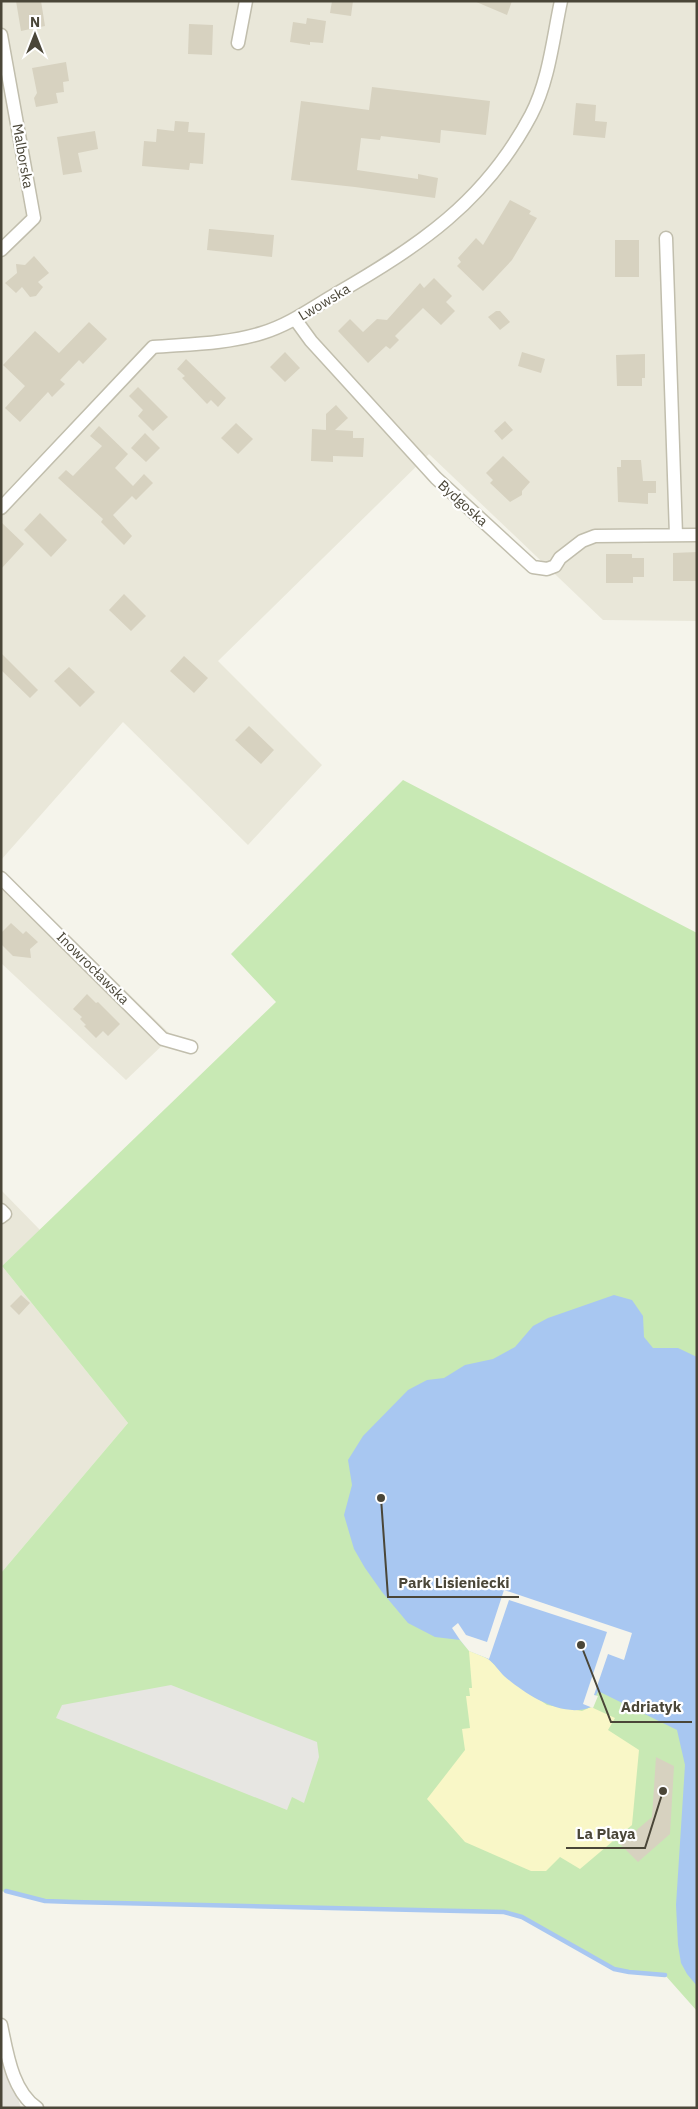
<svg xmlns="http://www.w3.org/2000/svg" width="698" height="2109" font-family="'IBM Plex Sans',sans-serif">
	<rect width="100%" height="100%" fill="#f5f4eb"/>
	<!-- residential -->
	<path fill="#e9e7d9" d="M1,1H697V621L603,620L429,454L218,661L322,765L248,845L123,722L1,860Z
		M1,869L172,1036L126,1080L1,963Z
		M1,1190L40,1230L2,1266L128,1423L1,1573Z"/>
	<!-- industrial -->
	<path fill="#e5e3dc" d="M1,2046L21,2108H1Z"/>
	<!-- green -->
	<path fill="#c8e9b4" d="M403,780L697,933V2011L665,1975L629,1972L614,1969L522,1917L504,1912L73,1902L45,1901L1,1891V1573L128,1423L2,1266L276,1002L231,954Z"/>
	<!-- sand -->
	<path fill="#f9f7c7" d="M469,1651L489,1659L504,1675L547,1705L582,1711L591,1707L615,1718L608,1730L639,1750L632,1825L580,1869L560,1857L546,1871H531L465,1842L427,1799L465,1750L462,1729L470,1728L466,1696H470L469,1688H472Z"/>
	<!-- parking -->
	<path fill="#e7e6e2" d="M171,1685L317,1742L319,1757L304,1803L292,1797L287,1810L56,1718L62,1705Z"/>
	<!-- water -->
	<path fill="#a8c7f1" d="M614,1295L632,1300L643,1316L644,1337L653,1348H678L697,1357V1986L687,1974L681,1963L678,1945L676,1905L685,1765L677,1730L598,1691L591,1707C562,1719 525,1694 504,1676C499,1671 494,1663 488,1659C474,1651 471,1654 460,1640L435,1637L408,1623L382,1592L365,1568L354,1549L344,1515L352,1485L348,1460L363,1436L408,1390L427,1380L444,1378L465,1365L493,1359L515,1347L533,1326L548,1318Z"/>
	<!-- pier -->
	<path fill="#f5f4eb" d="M504,1590L632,1633L624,1660L608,1654L594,1695L598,1696L593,1708L583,1704L607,1632L509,1600L489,1659L469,1651L460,1640L452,1628L458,1623L466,1635L487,1642Z"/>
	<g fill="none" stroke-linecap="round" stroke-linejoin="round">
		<!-- stream -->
		<path stroke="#a8c7f1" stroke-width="4.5" d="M6,1891L45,1901L73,1902L504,1912L522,1917L614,1969L629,1972L665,1975"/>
	</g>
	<!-- building -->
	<path fill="#d7d2c0" d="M16,1H41L45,26L21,31Z
		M332,1H353L351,16L330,13Z
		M474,1H512L507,15Z
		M307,18L326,21L323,43L310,42V45L290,42L293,22L306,24Z
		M189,24L213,25L212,55L188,54Z
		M66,62L69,81L63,82L64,92L56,93L58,103L36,107L34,98L37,93L32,68Z
		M372,87L490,101L486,135L441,130L440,143L381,136L380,140L361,138L357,170L418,179V174L438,178L435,198L355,187L291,180L301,101L369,110Z
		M576,103L596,105L595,121L607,122L605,138L573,135Z
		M175,121L189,122L188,132L205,133L203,164L190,163L189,170L142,166L144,141L156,142L157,129L174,131Z
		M95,131L98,149L78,153L82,172L63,175L57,137Z
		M510,200L531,211L529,214L537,218L512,260L483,291L457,266L461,262L458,258L476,238L483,245Z
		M209,229L274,235L272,257L207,250Z
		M615,240H639V277H615Z
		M34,256L49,273L38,282L43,287L36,296L30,297L22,287L16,293L5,283L17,273L16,264L25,265Z
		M434,278L452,296L446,302L455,311L441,325L423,308L395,336L399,340L390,349L386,346L368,363L338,331L350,319L363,332L377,319L387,320L420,283L424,288Z
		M496,311H500L510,322L500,330L488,317Z
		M89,322L107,339L83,364L79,360L60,380L65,384L52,397L48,392L20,422L5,408L25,386L3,365L35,331L59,353Z
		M285,352L300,368L285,382L270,367Z
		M522,352L545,359L541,373L518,366Z
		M645,354V378H642V386H617L616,355Z
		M186,359L226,398L218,407L211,400L207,404L182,378L185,376L177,369Z
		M138,387L168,417L153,431L138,416L143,410L129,396Z
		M336,405L348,418L335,430L353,431V438H364L363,457L333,456V462L311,461L312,429L326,430V414Z
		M505,421L513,430L502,440L494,431Z
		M236,423L253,439L238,454L221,438Z
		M99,426L128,454L115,468L133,486L144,474L153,483L136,500L132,496L113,515L132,536L124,545L101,522L103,519L58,478L66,470L73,476L102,446L90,436Z
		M145,433L160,448L146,462L131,448Z
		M503,456L530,482L522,491V495L510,502L490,483L493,480L486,473Z
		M621,460H641L643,481H656V493H648V504L618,502L617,467H621Z
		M40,513L67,540L51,557L24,530Z
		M1,522L24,544L1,569Z
		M697,552V581H673V553Z
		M606,554H632V558H644V577H633V583H606Z
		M124,594L146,616L131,631L109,610Z
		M1,653L38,690L30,698L1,670Z
		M184,656L208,678L194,693L170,671Z
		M69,667L95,692L80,707L54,681Z
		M249,726L274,750L261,764L235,740Z
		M11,923L23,934L26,931L38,942L30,949L31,958L13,956L1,944V933Z
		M87,994L96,1003L98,1002L120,1024L108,1036L103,1031L96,1038L84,1026L86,1025L80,1019L82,1017L73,1009Z
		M21,1295L30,1303L19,1315L10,1306Z
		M656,1757L674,1766L670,1834L638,1862L620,1844L652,1817Z"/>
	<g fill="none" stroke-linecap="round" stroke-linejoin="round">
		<!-- street casing -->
		<g stroke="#c1bead" stroke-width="15">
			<path id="street" d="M1,35L34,218L1,250
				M238,43L246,1
				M666,238L676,535
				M295,319L311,341L436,478L533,567L547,569L555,566L560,558L582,541L595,536L697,535
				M1,508L153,347C190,344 226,344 262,333C289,325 312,308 336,294C419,246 485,202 531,115C549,81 553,38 561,1
				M1,878L163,1039L191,1047
				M1,1210L5,1214L1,1217
				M1,2025C7,2053 12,2091 37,2108"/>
		</g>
		<!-- street -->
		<use href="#street" stroke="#fff" stroke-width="12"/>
	</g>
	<g text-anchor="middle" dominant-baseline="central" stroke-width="4.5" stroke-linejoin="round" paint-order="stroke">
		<!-- street labels -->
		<g font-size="14" fill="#4a4638" stroke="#fff">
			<text transform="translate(23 156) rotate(80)">Malborska</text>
			<text transform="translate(324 302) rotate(-31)">Lwowska</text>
			<text transform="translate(463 503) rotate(42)">Bydgoska</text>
			<text transform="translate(93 968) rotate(45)">Inowrocławska</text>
		</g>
	</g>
	<!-- callouts -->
	<path fill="none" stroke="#4a4638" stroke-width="2" d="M381 1498L388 1597H519M581 1645L611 1722H692M663 1791L645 1848H566"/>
	<g fill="#4a4638" stroke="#fff" stroke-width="2">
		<circle cx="381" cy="1498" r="5"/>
		<circle cx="581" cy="1645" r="5"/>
		<circle cx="663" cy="1791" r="5"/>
	</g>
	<g font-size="15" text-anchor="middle" font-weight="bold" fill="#4a4638" stroke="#fff" stroke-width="4.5" stroke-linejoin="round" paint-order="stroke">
		<text x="454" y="1588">Park Lisieniecki</text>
		<text x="651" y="1712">Adriatyk</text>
		<text x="606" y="1839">La Playa</text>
	</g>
	<!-- border -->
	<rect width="698" height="2109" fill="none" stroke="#4a4638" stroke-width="5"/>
	<!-- north arrow -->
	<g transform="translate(35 35)" stroke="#ffffff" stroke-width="4" paint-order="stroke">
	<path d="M0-4L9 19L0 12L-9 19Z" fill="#4a4638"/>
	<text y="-8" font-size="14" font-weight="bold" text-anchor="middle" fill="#4a4638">N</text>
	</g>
</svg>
